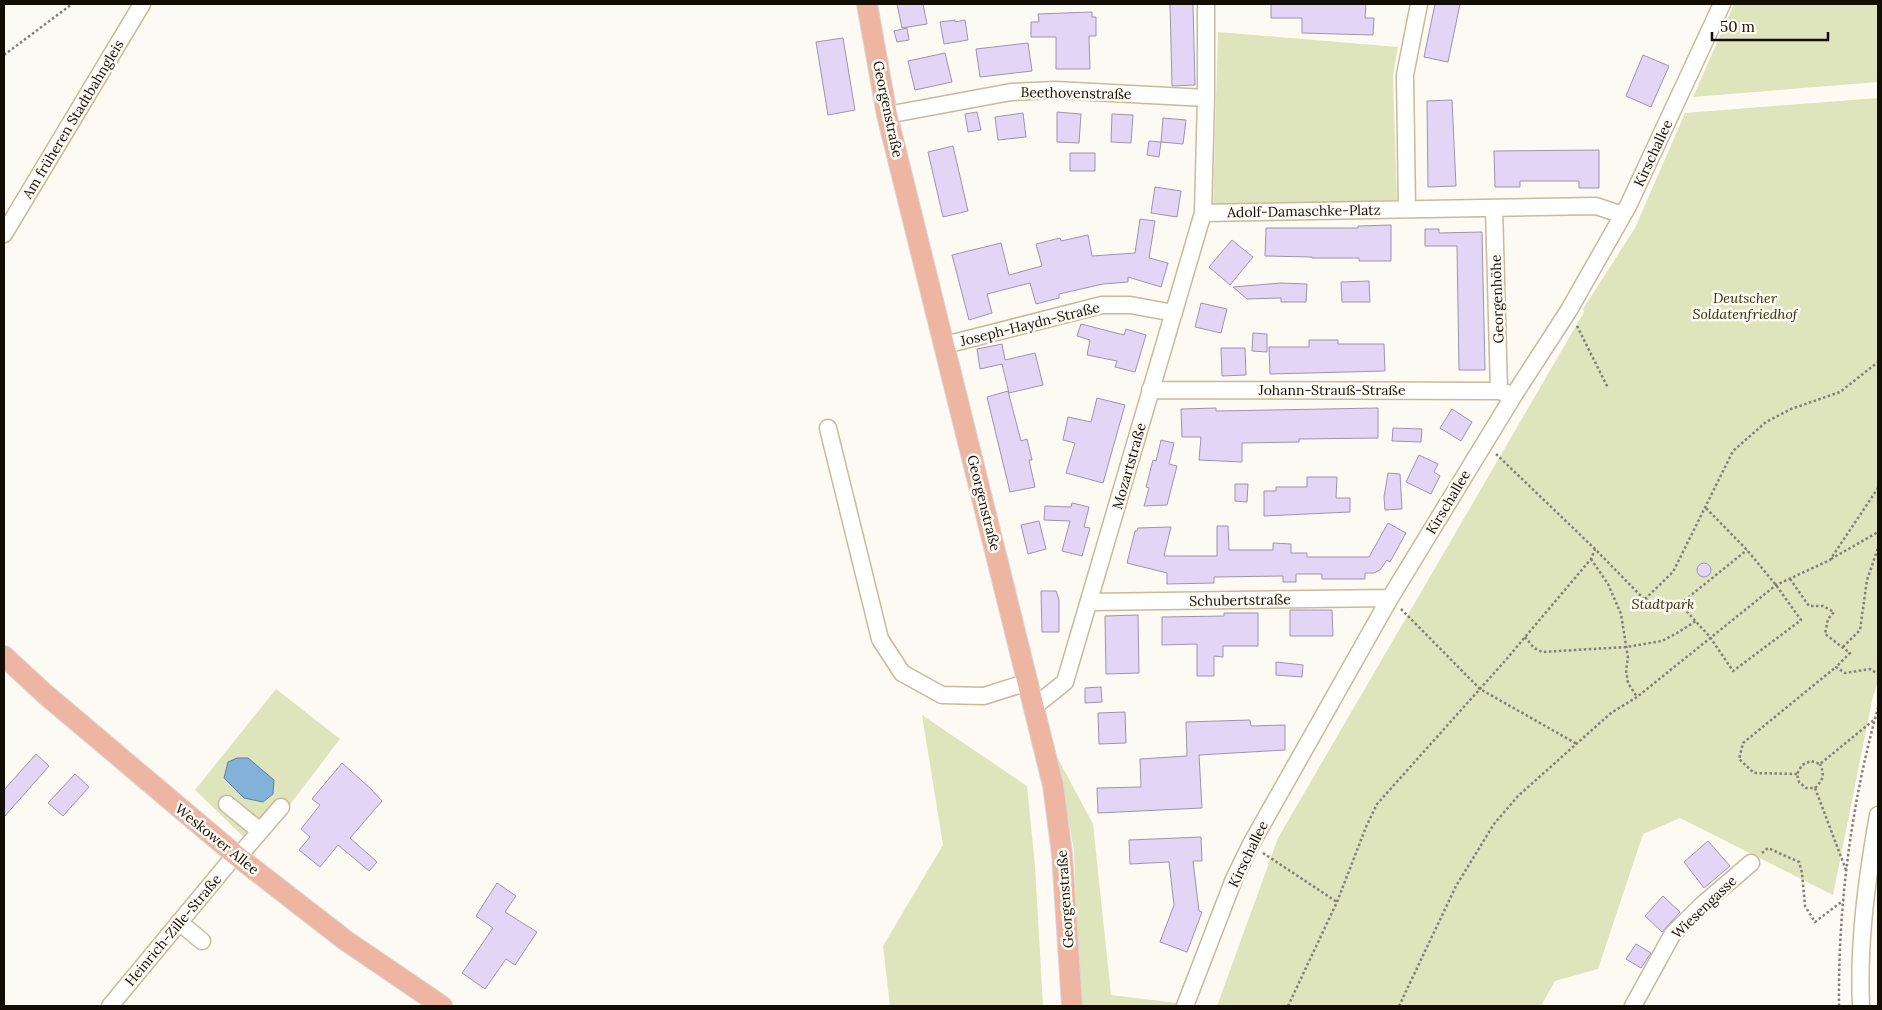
<svg xmlns="http://www.w3.org/2000/svg" width="1882" height="1010" font-family="Lora,serif">
	<rect width="100%" height="100%" fill="#fdfaf4"/>
	<!-- green -->
	<path fill="#dee4bc" d="M1734,4H1878V82L1693,97Z
		M1218,32L1398,47L1393,75L1397,204L1213,206Z
		M1878,98V682L1873,696L1833,895L1680,818L1643,834L1598,969L1555,981L1541,1006H1217L1278,838L1584,312L1583,309L1635,228L1685,113Z
		M276,689L340,739L256,849L195,790Z
		M922,715L1027,786L1035,866L1043,1006H890L883,946L943,845Z
		M1057,757L1093,824L1111,995L1177,1003L1176,1006H1079L1074,850Z"/>
	<!-- water -->
	<path fill="#82b1da" stroke="#61809a" d="M237,758H248L274,780L273,794L263,802L244,798L224,778L228,762Z"/>
	<!-- building -->
	<path fill="#e2d5f5" stroke="#9f93b1" d="M897,4H923L927,24L902,28Z
		M1170,4H1193L1195,85L1172,86Z
		M1271,4H1366L1365,18H1374L1373,35L1302,33V18H1271Z
		M1435,4H1460L1448,62L1424,57Z
		M1092,12V17H1096V36H1089L1090,69H1056V37H1031V22H1039L1038,14Z
		M955,20V22L965,20L968,40L944,44L940,22Z
		M907,28L909,40L897,42L894,31Z
		M843,38L855,110L828,115L816,42Z
		M1028,43L1032,71L980,77L976,49Z
		M945,53L952,82L915,90L908,61Z
		M1643,55L1669,66L1651,107L1626,96Z
		M1452,100L1456,186L1428,187L1427,101Z
		M977,112L981,130L968,132L965,114Z
		M1057,112L1081,114L1079,143L1057,142Z
		M1023,113L1026,137L998,140L995,117Z
		M1112,114L1133,115L1131,143L1111,142Z
		M1163,118L1186,120L1183,144L1161,142Z
		M1149,141L1161,142L1159,157L1147,155Z
		M953,146L968,211L943,217L928,152Z
		M1599,150V188H1579V181H1520V187H1495L1494,151Z
		M1070,153H1095V171H1070Z
		M1155,187L1181,191L1177,217L1151,213Z
		M1140,219L1155,221L1149,258L1168,263L1161,287L1128,277V282L1103,284L1059,294V298L1036,304L1030,283L987,294L992,313L969,320L952,255L1001,243L1009,275L1042,266L1036,244L1060,238L1061,241L1088,235L1092,256L1135,253Z
		M1391,225V261H1359V258H1312V257L1265,256L1266,228H1358V226Z
		M1425,229H1439V233L1482,232L1485,370H1459L1457,246H1425Z
		M1232,240L1253,257L1230,285L1209,267Z
		M1369,281L1370,302H1342L1341,282Z
		M1281,283L1307,284L1306,302H1281V298L1247,299L1233,287Z
		M1201,303L1227,309L1221,333L1195,327Z
		M1081,324L1124,335L1126,329L1146,335L1135,372L1115,367L1117,361L1087,355L1090,340L1077,336Z
		M1253,333L1267,334V352L1252,351Z
		M1309,340H1338V344H1384L1385,371L1270,374L1269,347H1309Z
		M1002,344L1005,360L1035,353L1043,385L1009,393L1002,364L980,369L977,349Z
		M1221,348H1245L1246,375L1222,376Z
		M1008,391L1021,441L1027,439L1032,460H1029L1035,487L1010,492L987,397Z
		M1097,398L1125,405L1103,483L1066,473L1075,443L1063,440L1068,417L1091,422Z
		M1216,408V411L1378,408V438L1299,439V442L1242,443V462L1199,460L1201,437H1182L1181,409Z
		M1452,409L1472,422L1461,441L1440,428Z
		M1393,428L1422,429L1421,442L1392,441Z
		M1161,440L1174,443L1169,464L1177,466L1167,505L1144,506L1149,488L1146,487L1153,460L1156,461Z
		M1419,455L1438,464L1434,472L1440,476L1431,494L1406,482Z
		M1388,473L1400,474L1402,509L1385,510L1384,497Z
		M1307,477H1337L1336,498H1350V512L1264,516V491H1276V487H1307Z
		M1235,484H1248L1247,502L1235,501Z
		M1072,503L1089,507L1084,527L1090,528L1082,556L1062,551L1070,521L1044,520L1045,506L1071,507Z
		M1039,521L1046,549L1028,554L1021,525Z
		M1388,523L1406,533L1390,562L1387,560L1380,570L1374,573H1365V579H1322V574H1296V582H1283V576L1214,577V583L1167,584V573L1127,563L1135,531H1137L1138,528L1171,527L1164,556H1217V526H1228L1229,550H1273V543L1291,544V553H1307V557H1369Z
		M1697 570a7 7 0 1 1 14 0a7 7 0 1 1-14 0Z
		M1041,591H1056L1059,600V632H1042Z
		M1290,610H1332L1333,636H1290Z
		M1224,613H1258V646H1223V657L1214,656V676H1197V644L1162,645V617L1224,616Z
		M1138,615L1139,673L1106,674L1105,616Z
		M1276,662L1303,665L1302,677L1276,675Z
		M1101,687L1102,702L1085,703V688Z
		M1125,712L1126,743L1099,744L1098,713Z
		M1250,720L1251,726L1285,725V750L1199,755L1202,808L1098,813L1097,788L1141,787L1140,759L1187,756L1186,722Z
		M36,754L49,766L4,817V790Z
		M342,763L370,788L382,801L350,838L377,862L369,871L338,845L320,867L299,850L310,837L301,829L320,805L312,799Z
		M75,774L89,787L63,816L48,803Z
		M1201,837L1202,861H1193L1199,911L1202,912L1187,952L1160,942L1174,905L1169,862L1130,864L1129,840Z
		M1708,841L1730,866L1704,888L1684,862Z
		M497,883L516,896L505,912L537,932L515,965L506,959L485,989L462,973L493,928L476,916Z
		M1663,896L1680,912L1662,932L1645,916Z
		M1636,944L1651,953L1641,968L1626,959Z"/>
	<g fill="none" stroke-linecap="round" stroke-linejoin="round">
		<!-- minor casing -->
		<g stroke="#c8ba9a" stroke-width="19">
			<path id="minor" d="M887,115L1011,92L1055,90L1206,98
				M1494,208L1499,391
				M1407,209L1405,75L1419,4
				M1203,213L1596,206L1623,215
				M4,234L142,4
				M945,345L1102,305H1130L1174,313
				M1150,390L1499,391L1514,395
				M828,428L880,639L902,673L942,695L984,696L1028,682
				M1090,602L1390,598
				M1035,706L1065,682L1203,213L1206,98V4
				M227,804L260,831
				M238,857L281,807
				M179,922L202,941
				M110,1006L236,854
				M1185,1006L1234,879L1251,844L1390,598L1514,395L1569,310L1628,206L1722,4
				M1633,1006L1672,935L1701,906L1751,863
				M1861,1006C1858,942 1867,878 1878,815"/>
		</g>
		<!-- major casing -->
		<g stroke="#d9d8d7" stroke-width="22">
			<path id="major" d="M867,4L887,115L1053,785L1062,854L1072,1006
				M4,656L45,694L238,857L345,940L442,1006"/>
		</g>
		<!-- path -->
		<path stroke="#837f77" stroke-width="2.5" stroke-dasharray="2.5 2.5" stroke-linecap="butt" d="M4,55L72,4
			M1577,326L1608,388
			M1496,454L1595,549L1644,599L1662,606L1680,604L1747,550
			M1591,559L1608,584L1621,614L1628,658L1626,670L1628,683L1637,697
			M1831,559L1878,532
			M1790,579L1809,606H1823L1834,612L1828,619L1825,634L1850,653L1836,667L1845,673L1870,669L1878,674
			M1645,599L1673,572L1733,451L1766,422L1791,409L1840,392L1878,362
			M1680,604L1710,637L1733,671L1801,620L1776,585L1747,550L1706,508
			M1401,609L1480,689L1577,744
			M1525,637L1534,648L1542,652L1626,647L1662,641L1677,633L1696,621
			M1843,647L1860,630L1867,580L1878,548
			M1797,774L1754,773L1739,759L1743,743L1836,667
			M1815,788C1823,780 1825,775 1820,764
			M1263,853L1337,902
			M1762,853L1768,848L1799,862L1802,873L1805,906L1815,922L1844,900
			M1846,870L1815,788H1806L1799,782L1797,774L1802,765L1811,761L1820,764L1875,719
			M1288,1006L1337,902L1366,827L1377,804L1504,662L1591,559L1595,549
			M1399,1006L1456,886L1494,824L1518,796L1611,713L1637,697L1776,585L1830,560L1878,488
			M1839,1006C1838,907 1851,804 1878,708"/>
		<!-- minor -->
		<use href="#minor" stroke="#fff" stroke-width="16"/>
		<!-- major -->
		<use href="#major" stroke="#eeb5a2" stroke-width="20"/>
	</g>
	<g text-anchor="middle" dominant-baseline="central" stroke-width="5" stroke-linejoin="round" paint-order="stroke">
		<!-- street labels -->
		<g font-size="14" fill="#130e04" stroke="#fdfaf4">
			<text transform="translate(1076 93) rotate(1)">Beethovenstraße</text>
			<text transform="translate(888 109) rotate(78)">Georgenstraße</text>
			<text transform="translate(73 119) rotate(-59)">Am früheren Stadtbahngleis</text>
			<text transform="translate(1653 153) rotate(-65)">Kirschallee</text>
			<text transform="translate(1304 211) rotate(-1)">Adolf-Damaschke-Platz</text>
			<text transform="translate(1497 299) rotate(-92)">Georgenhöhe</text>
			<text transform="translate(1030 324) rotate(-14)">Joseph-Haydn-Straße</text>
			<text x="1332" y="390">Johann-Strauß-Straße</text>
			<text transform="translate(1129 466) rotate(-74)">Mozartstraße</text>
			<text transform="translate(1448 502) rotate(-59)">Kirschallee</text>
			<text transform="translate(984 503) rotate(76)">Georgenstraße</text>
			<text transform="translate(1240 600) rotate(-1)">Schubertstraße</text>
			<text transform="translate(217 839) rotate(39)">Weskower Allee</text>
			<text transform="translate(1248 854) rotate(-64)">Kirschallee</text>
			<text transform="translate(1065 899) rotate(-94)">Georgenstraße</text>
			<text transform="translate(1704 907) rotate(-44)">Wiesengasse</text>
			<text transform="translate(173 930) rotate(-50)">Heinrich-Zille-Straße</text>
		</g>
		<!-- park labels -->
		<g font-size="14" font-style="italic" fill="#2e3204" stroke="#fdfaf4">
			<text x="1745" y="298">Deutscher<tspan x="1745" dy="16">Soldatenfriedhof</tspan></text>
			<text x="1663" y="604">Stadtpark</text>
		</g>
	</g>
	<!-- border -->
	<rect width="1882" height="1010" fill="none" stroke="#130e04" stroke-width="10"/>
	<!-- scale -->
	<path d="M1712 32v8h116v-8" fill="none" stroke="#130e04" stroke-width="2.5"/>
	<text x="1720" y="32" font-size="15" fill="#130e04" stroke="#fdfaf4" stroke-width="4" paint-order="stroke">50 m</text>
</svg>
